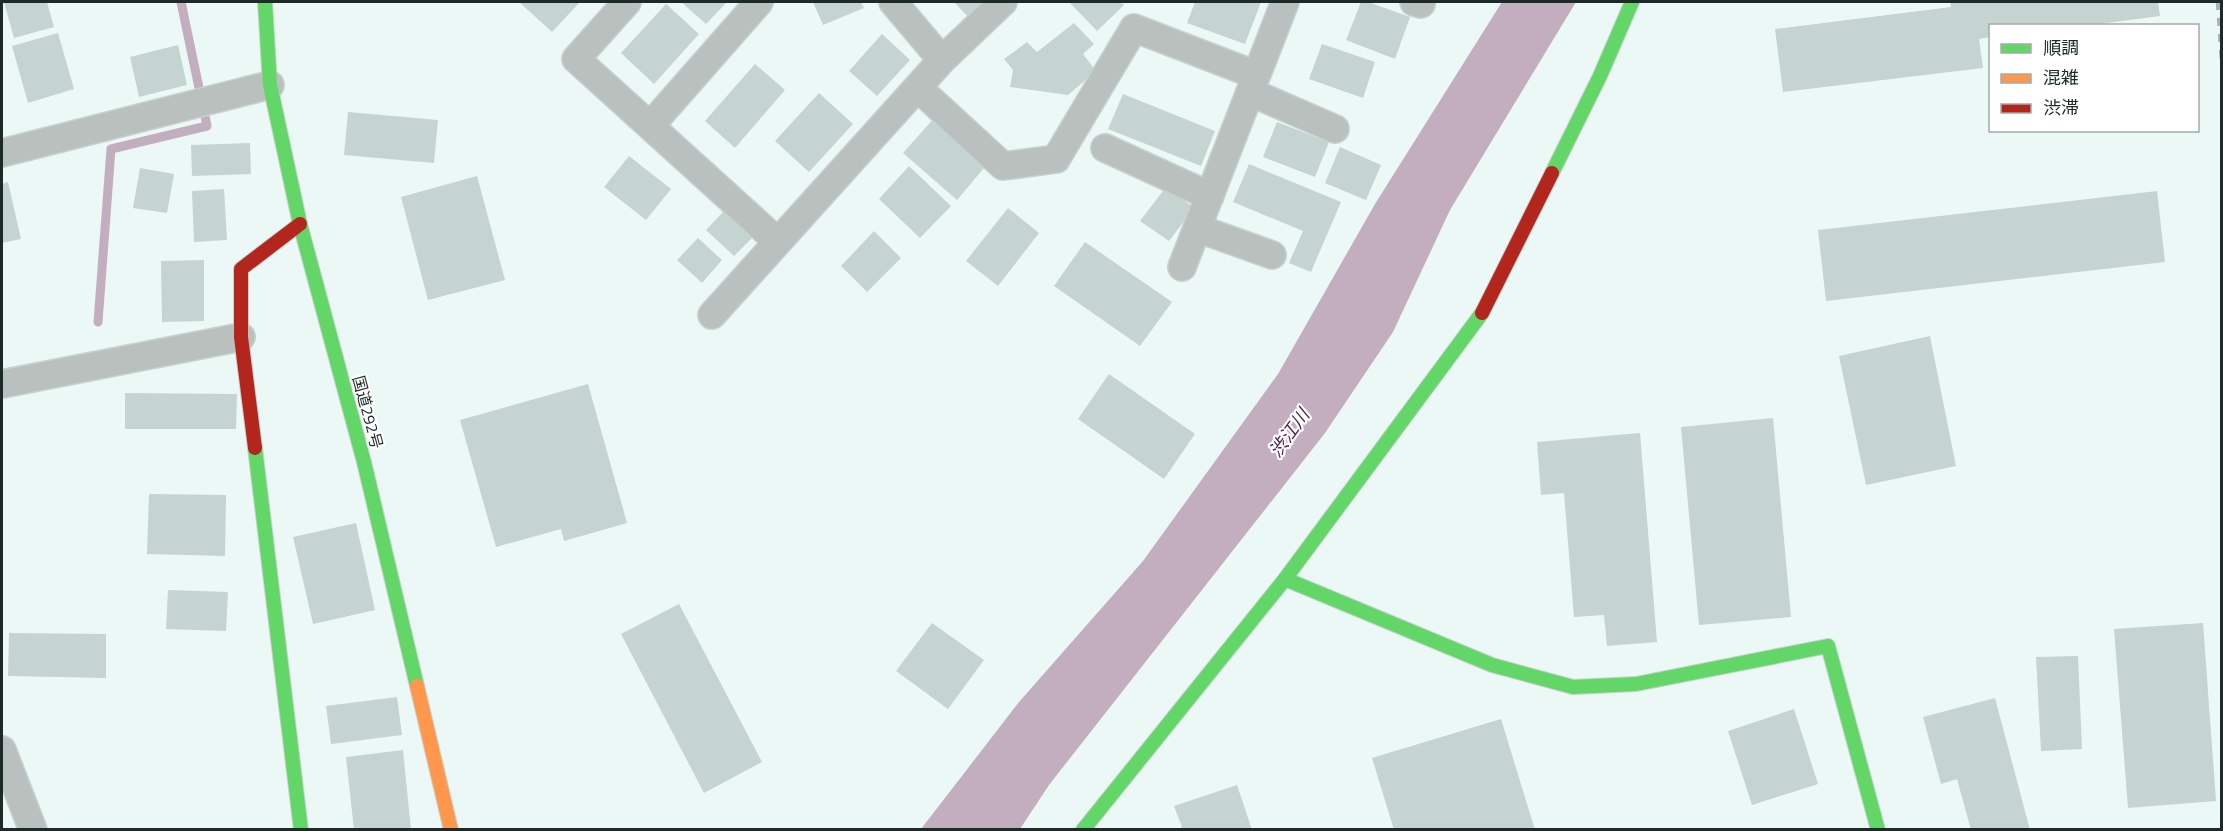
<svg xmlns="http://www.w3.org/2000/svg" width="2223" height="831" font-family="'Titillium Web','Noto Sans JP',sans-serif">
	<rect width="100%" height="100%" fill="#ecf8f5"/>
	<!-- water -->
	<path fill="#c3aec0" d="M1502,2H1576L1450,210L1393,332L1325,433L1049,785L1020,829H921L1019,702L1143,561L1278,374L1375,204Z"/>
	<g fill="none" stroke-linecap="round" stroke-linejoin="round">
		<!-- stream -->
		<path stroke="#c3aec0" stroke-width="9" d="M98,322L111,149L207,126L181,2"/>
	</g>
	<!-- building -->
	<path fill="#c5d4d0" d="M4,2H47L54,27L14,38Z
		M519,2H580L552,32Z
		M681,2H727L706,24Z
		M813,2H861L864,8L823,25Z
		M954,2H991L971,20Z
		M1069,2H1120L1124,5L1097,31Z
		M1195,2H1261L1245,44L1187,23Z
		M1361,2H1368L1410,17L1395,59L1346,40Z
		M1950,2H2158L2160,16L2084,26H1990V37L1979,39L1983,68L1783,92L1775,29L1951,7Z
		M666,4L699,34L654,84L621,53Z
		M1074,23L1094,44L1083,54L1096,71L1068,95L1010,87L1013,70L1004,59L1027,42L1037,52Z
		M58,33L74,89L28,103L12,46Z
		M882,34L910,60L877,96L849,71Z
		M1322,44L1375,62L1363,98L1309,79Z
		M178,45L187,85L139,97L130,57Z
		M755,64L785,90L735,148L705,121Z
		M819,93L853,124L809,172L775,141Z
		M1123,94L1215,131L1201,166L1108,129Z
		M348,112L438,120L434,163L344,155Z
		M936,116L989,162L957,200L903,153Z
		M1277,122L1329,142L1315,177L1263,157Z
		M250,143L251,174L192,176L191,145Z
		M1340,147L1381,165L1366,200L1325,183Z
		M629,156L671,189L646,220L604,187Z
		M1249,164L1341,202L1311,272L1289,263L1303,231L1233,202Z
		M909,166L951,206L920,238L879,199Z
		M140,168L174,174L167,213L133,208Z
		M477,176L505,280L428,300L401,197Z
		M8,182L21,239L2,243V184Z
		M1166,187L1194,208L1169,241L1140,221Z
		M224,189L227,240L194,242L192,191Z
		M2157,191L2165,262L1826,301L1818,230Z
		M1008,208L1039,233L998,286L966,261Z
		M725,210L753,237L734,256L706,230Z
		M874,231L901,258L867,292L841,266Z
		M698,238L722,260L702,283L677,260Z
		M1085,242L1172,302L1140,346L1054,286Z
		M204,260V321L162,322L161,261Z
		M1930,336L1956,466L1866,485L1839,356Z
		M1109,374L1195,434L1164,479L1078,419Z
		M588,384L627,523L564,541L561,529L496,547L460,420Z
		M125,393L237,394L236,429H125Z
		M1773,418L1791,617L1699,625L1681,427Z
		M1640,433L1657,642L1607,646L1604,615L1574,617L1564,493L1541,495L1537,442Z
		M149,494L226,495L225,556L147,554Z
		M356,523L375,610L313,624L293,537Z
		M168,590L228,592L226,631L166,629Z
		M679,604L762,762L704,793L621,634Z
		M932,623L984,660L948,709L896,671Z
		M2203,623L2216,801L2128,808L2114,629Z
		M9,633L106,634V678L8,676Z
		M2078,656L2082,749L2041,751L2036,657Z
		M397,697L402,735L331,744L326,706Z
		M1995,698L2030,830H1971L1957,779L1941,784L1923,717Z
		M1794,709L1818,784L1752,805L1728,731Z
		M1501,719L1535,830H1394L1372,758Z
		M403,750L411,830H354L346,757Z
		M1237,785L1252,830H1176L1182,827L1174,806Z"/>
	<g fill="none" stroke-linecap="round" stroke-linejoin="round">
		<!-- street casing -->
		<g stroke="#c7d2cf" stroke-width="30">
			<path id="street" d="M627,2L576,59L778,242
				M893,2L942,60
				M1414,2L1421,4
				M918,88L1003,166L1056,159L1134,28L1256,75
				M1250,92L1335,129
				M650,126L759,2
				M1105,148L1210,196
				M2,153L270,85
				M1197,228L1272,255
				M1182,267L1285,2
				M712,315L942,60L1003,2
				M2,384L241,337
				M2,750L33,830"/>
		</g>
		<!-- fast casing -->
		<g stroke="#c7d2cf" stroke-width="16">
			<path id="fast" d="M265,2L270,85L300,224L364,462L417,686
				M1552,173L1600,76L1632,2
				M255,448L301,830
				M1285,579L1492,665L1573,687L1636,684L1828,646L1878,830
				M1083,830L1285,579L1482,313"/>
		</g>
		<!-- slow casing -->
		<g stroke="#c7d2cf" stroke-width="16">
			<path id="slow" d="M417,686L451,830"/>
		</g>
		<!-- jam casing -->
		<g stroke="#c7d2cf" stroke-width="16">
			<path id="jam" d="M1482,313L1552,173
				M255,448L241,337V269L300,224"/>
		</g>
		<!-- street -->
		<use href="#street" stroke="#b9c0be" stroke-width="27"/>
		<!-- fast -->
		<use href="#fast" stroke="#63d668" stroke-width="14"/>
		<!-- slow -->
		<use href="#slow" stroke="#ff974d" stroke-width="14"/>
		<!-- jam -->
		<use href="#jam" stroke="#b3261e" stroke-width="14"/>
		<!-- rail -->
		<path stroke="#abb2b0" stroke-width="4.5" stroke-dasharray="8 8" stroke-linecap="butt" d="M2218,2L2222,63"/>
	</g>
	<g text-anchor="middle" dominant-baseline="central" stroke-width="4.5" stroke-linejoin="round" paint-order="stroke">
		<!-- street labels -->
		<g font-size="16" fill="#1c2b27" stroke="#fff">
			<text transform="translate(368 412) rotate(75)">国道292号</text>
		</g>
		<!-- water labels -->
		<g font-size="18" font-style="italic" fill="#502248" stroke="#fff">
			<text transform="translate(1289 433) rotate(-54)">渋江川</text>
		</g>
	</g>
	<!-- border -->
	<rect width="2223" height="831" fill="none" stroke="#1c2b27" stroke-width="6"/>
	<!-- legend -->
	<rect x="1989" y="24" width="210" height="108" fill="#ffffff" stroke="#a4aaa9" stroke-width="1.5"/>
	<rect x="2001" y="44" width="30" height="9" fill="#63d668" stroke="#a4aaa9" stroke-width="1.5"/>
	<text x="2043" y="54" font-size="18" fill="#1c2b27">順調</text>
	<rect x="2001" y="74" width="30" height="9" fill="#ff974d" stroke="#a4aaa9" stroke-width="1.5"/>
	<text x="2043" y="84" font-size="18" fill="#1c2b27">混雑</text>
	<rect x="2001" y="104" width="30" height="9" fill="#b3261e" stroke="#a4aaa9" stroke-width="1.5"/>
	<text x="2043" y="114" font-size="18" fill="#1c2b27">渋滞</text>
</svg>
